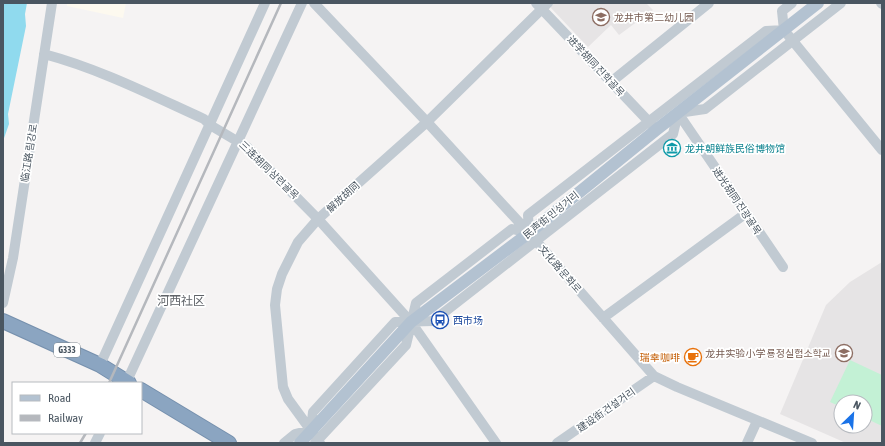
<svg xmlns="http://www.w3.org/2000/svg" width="885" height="446" font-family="'Asap Condensed','Noto Sans SC','Noto Sans KR',sans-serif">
	<rect width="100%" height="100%" fill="#f5f3f3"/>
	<!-- commercial -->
	<path fill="#fdf9ef" d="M67,3H126L123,18L67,6Z"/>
	<!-- education -->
	<path fill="#e6e4e5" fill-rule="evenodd" d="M552,3H646L653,10L619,35L611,25L588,47L551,8Z
		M882,262V443H846L780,414L826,305L850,282ZM841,402H865V426H841Z"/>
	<!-- green -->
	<path fill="#c3f1d5" d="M850,360L882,375V426L865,418V402H841V407L830,402Z"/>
	<!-- water -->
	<path fill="#90daee" d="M3,3H27L25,14L26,26L8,114L9,124L3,141Z"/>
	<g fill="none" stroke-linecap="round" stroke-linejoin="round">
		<!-- highway casing -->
		<g stroke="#7690ad" stroke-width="16">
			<path id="highway" d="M3,321L100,365L129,383
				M141,390L229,443"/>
		</g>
		<!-- minor -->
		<path stroke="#c1cad2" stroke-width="10" d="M314,3L427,122L529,233L654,376L677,387L812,443
			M536,3L653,126
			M881,3L882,4
			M784,30L782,11L792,3
			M788,35L882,150
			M44,54C100,69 151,95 204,119L210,125L247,147L318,219L411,322L496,443
			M611,82L709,3
			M678,113L705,109L841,3
			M678,113L783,267
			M529,233L528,215L766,31L784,30
			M3,303L13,258L52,3
			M603,318L745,214
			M100,365L265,3
			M126,383L302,3
			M311,430L313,412L395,322L433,321L673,134L678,113
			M95,443L100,433
			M284,443L295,434L311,430
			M315,443L406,345L416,303L512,229L529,233
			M320,443L288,399L283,387L275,305L277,289L282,274L298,242L318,219L427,122L548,3
			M557,443L654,376
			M747,443L757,421"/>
		<!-- major -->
		<path stroke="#b3c2d1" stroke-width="12" d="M300,443L411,322L529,233L656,130L818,3"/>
		<!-- highway -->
		<use href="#highway" stroke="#8ba5c1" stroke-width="14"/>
		<!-- rail -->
		<path stroke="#b5b8bd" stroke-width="2.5" d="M109,383L281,3
			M80,443L86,433"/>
	</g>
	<!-- icons -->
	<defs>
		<g id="school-ring" transform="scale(0.9)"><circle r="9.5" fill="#fff" stroke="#8d6e63" stroke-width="1.5"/><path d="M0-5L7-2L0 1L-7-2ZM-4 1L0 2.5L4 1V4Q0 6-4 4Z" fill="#8d6e63"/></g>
		<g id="museum-ring" transform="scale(0.9)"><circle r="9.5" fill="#fff" stroke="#0f9aa8" stroke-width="1.5"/><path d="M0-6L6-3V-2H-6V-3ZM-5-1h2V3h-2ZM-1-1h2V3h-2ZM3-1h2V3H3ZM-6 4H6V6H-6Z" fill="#0f9aa8"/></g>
		<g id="bus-ring" transform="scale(0.9)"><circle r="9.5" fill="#fff" stroke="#1a4fb4" stroke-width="1.5"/><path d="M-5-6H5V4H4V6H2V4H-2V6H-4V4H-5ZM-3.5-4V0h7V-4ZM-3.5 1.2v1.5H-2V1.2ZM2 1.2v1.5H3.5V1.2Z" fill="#1a4fb4"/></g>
		<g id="cafe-ring" transform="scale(0.9)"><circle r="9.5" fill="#fff" stroke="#e8710a" stroke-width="1.5"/><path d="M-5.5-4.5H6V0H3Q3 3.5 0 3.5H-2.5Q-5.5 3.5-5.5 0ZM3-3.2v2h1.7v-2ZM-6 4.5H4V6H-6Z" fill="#e8710a"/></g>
	</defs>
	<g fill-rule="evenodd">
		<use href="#school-ring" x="601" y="17"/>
		<use href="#museum-ring" x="672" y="148"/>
		<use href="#bus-ring" x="440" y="320"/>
		<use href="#school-ring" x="844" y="353"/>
		<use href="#cafe-ring" x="693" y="357"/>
	</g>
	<g text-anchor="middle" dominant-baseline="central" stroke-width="3.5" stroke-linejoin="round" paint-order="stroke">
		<!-- shield labels -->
		<rect fill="#fff" stroke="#808990" stroke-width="1" x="54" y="343" width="26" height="14" rx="3"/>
		<g font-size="9" font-weight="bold" fill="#4a5661">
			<text x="67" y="350">G333</text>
		</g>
		<!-- education labels -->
		<g font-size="10" fill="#785e54" stroke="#fff" text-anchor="start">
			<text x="614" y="17">龙井市第二幼儿园</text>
			<text x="831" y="353" text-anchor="end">龙井实验小学 룡정실험소학교</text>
		</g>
		<!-- street labels -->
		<g font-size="10" fill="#4a5661" stroke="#fff">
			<text transform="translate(596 66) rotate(47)">进学胡同 진학골목</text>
			<text transform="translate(29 153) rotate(-81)">临江路 림강로</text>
			<text transform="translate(269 170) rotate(44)">三连胡同 삼련골목</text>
			<text transform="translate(343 197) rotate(-42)">解放胡同</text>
			<text transform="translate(737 201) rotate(56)">进光胡同 진광골목</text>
			<text transform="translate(551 215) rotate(-39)">民声街 민성거리</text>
			<text transform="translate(560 269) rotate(49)">文化路 문화로</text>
			<text transform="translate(606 410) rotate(-35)">建设街 건설거리</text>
		</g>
		<!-- culture labels -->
		<g font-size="10" fill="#0d838f" stroke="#fff" text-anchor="start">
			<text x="685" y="148">龙井朝鲜族民俗博物馆</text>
		</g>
		<!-- transit labels -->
		<g font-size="10" fill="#164399" stroke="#fff" text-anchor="start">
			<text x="453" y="320">西市场</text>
		</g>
		<!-- food labels -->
		<g font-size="10" fill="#c56008" stroke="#fff" text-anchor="end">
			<text x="680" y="357">瑞幸咖啡</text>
		</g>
		<!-- quarter labels -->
		<g font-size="12" fill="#5f6368" stroke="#fff">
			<text x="181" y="301">河西社区</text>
		</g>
	</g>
	<!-- border -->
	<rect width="885" height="446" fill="none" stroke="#4a5661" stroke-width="8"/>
	<!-- legend -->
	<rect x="12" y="382" width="130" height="52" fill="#ffffff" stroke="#b7bbc0"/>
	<rect x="20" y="395" width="20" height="6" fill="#b3c2d1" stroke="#b7bbc0"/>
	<text x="48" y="402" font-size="12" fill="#4a5661">Road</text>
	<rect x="20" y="415" width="20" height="6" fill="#b5b8bd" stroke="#b7bbc0"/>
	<text x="48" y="422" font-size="12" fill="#4a5661">Railway</text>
	<!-- north arrow -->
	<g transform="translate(853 414) rotate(25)"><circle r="19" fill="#ffffff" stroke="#b7bbc0"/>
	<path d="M0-3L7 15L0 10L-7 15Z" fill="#1a73e8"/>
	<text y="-6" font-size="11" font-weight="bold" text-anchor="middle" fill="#4a5661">N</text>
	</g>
</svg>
